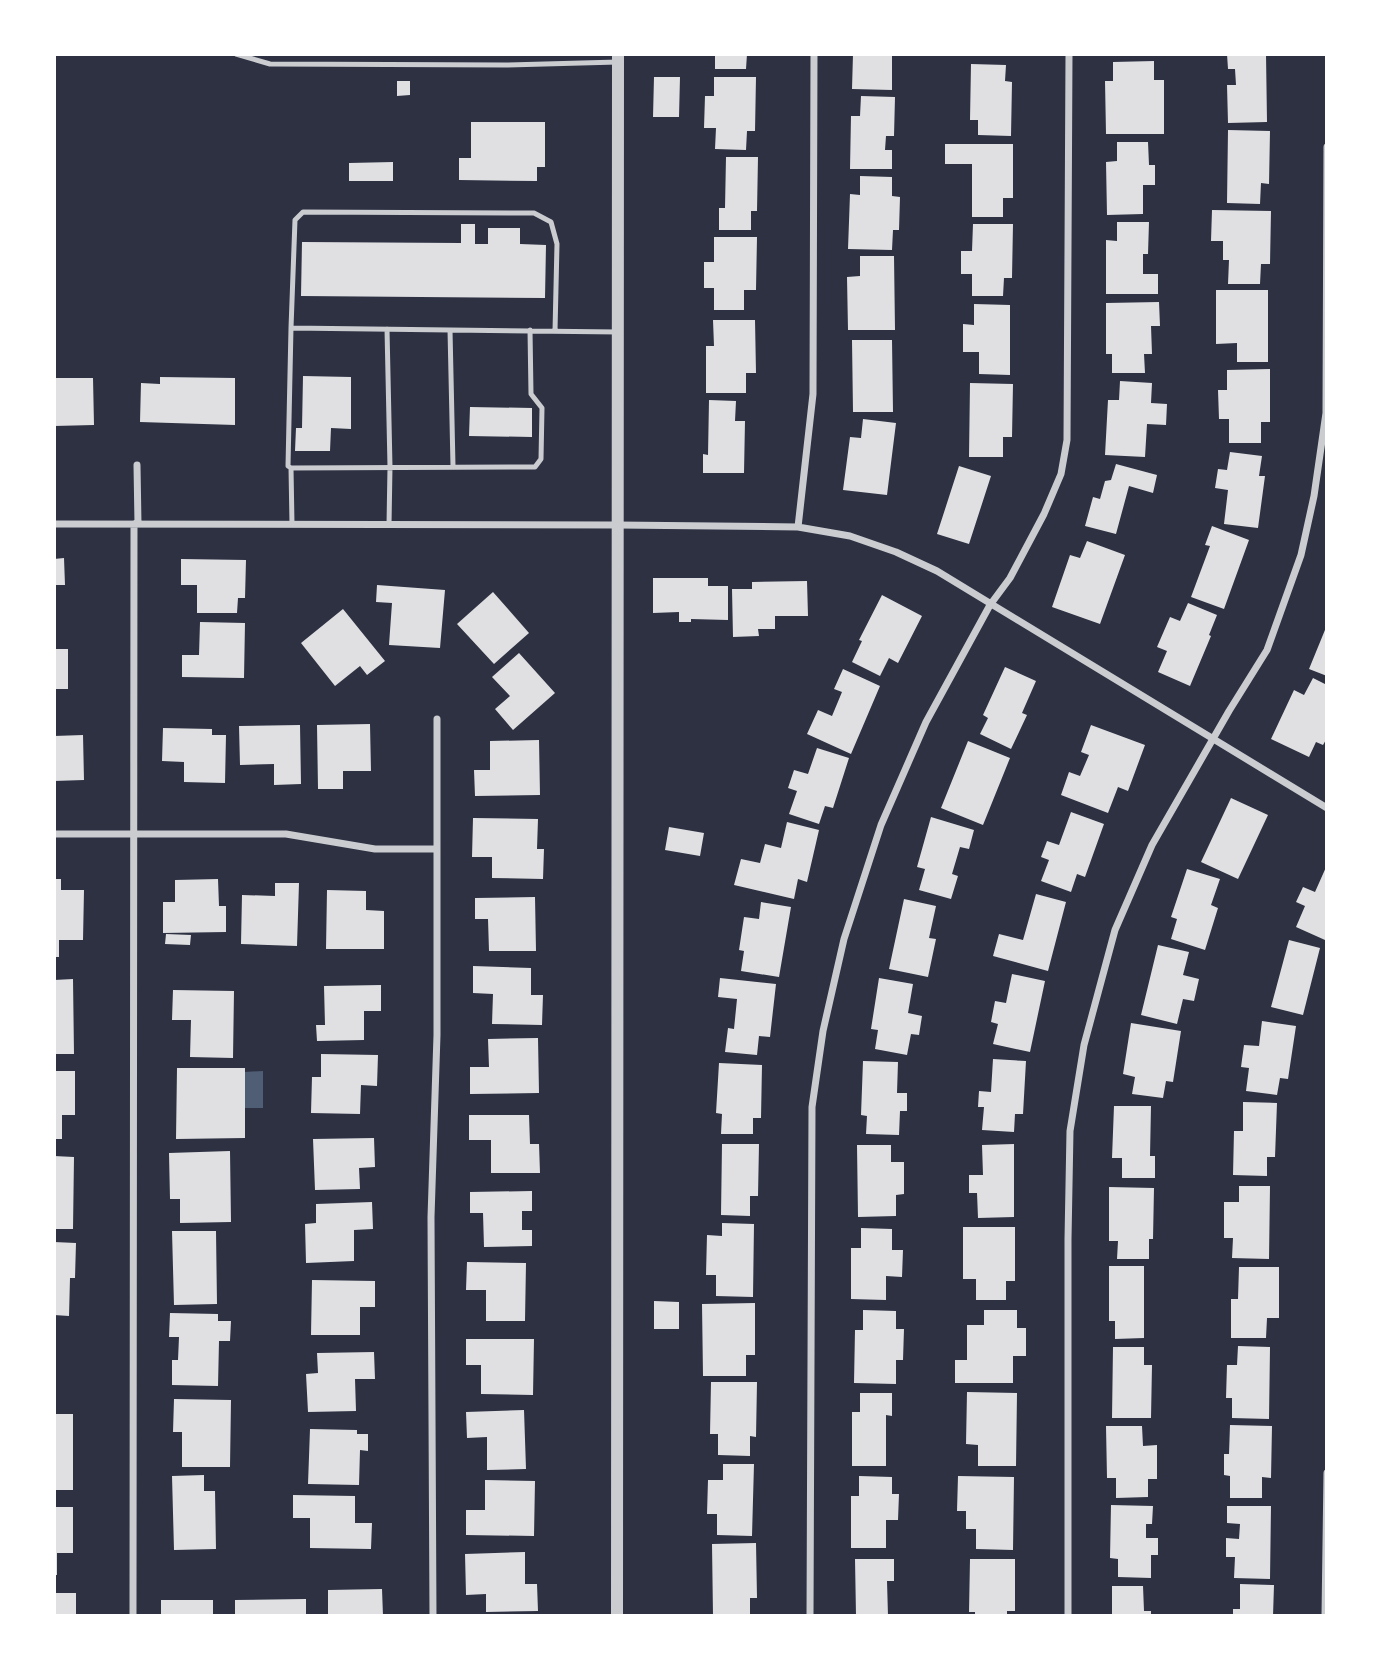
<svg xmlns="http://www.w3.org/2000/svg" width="1381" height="1670" font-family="'Open Sans',sans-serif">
	<rect width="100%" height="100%" fill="#2d3142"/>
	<!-- water -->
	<path fill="#4f5d75" d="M263,1071V1108H245L244,1072Z"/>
	<!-- building -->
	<path fill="#e0e0e3" d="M715,54H747L746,69H715Z
		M853,54H892V90L852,89Z
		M1227,54H1266L1267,122L1228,123L1227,85H1236L1235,69H1228Z
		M1154,61V80H1164V134H1106L1105,81H1113V62Z
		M971,64L1006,65L1005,81L1012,82L1011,136L978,135V120H970Z
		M654,77H680L679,117H653Z
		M714,77H756L755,131H747L746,150L715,149L716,128H704L705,96H714Z
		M397,81H410V95L397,96Z
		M861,96L895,97L894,136H886L885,150H892V169H850L851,116H860Z
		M471,122H545V167H537V181L459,180V158H471Z
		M1228,130L1270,131L1269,184L1261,183L1260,204L1227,203Z
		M1117,142H1148L1149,165H1155V185H1143V214L1107,215L1106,162L1117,161Z
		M945,144H1013V198H1003V217H972V164H945Z
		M726,157H758L757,211H751V230H719V208H725Z
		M393,162V181H349V163Z
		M860,176L892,177V196L900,197L899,230H893L892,250L848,249L850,194L860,195Z
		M1212,210L1271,211L1270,264H1261L1260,284H1228L1229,260H1223V241H1211Z
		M1117,222H1149L1148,254H1143V274H1158V294H1106V240L1117,241Z
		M461,224H475V244H488V228H520V244L546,245L545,298L301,296L302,242L461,243Z
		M973,224H1013L1012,278H1004L1003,296H972V274H961V251H972Z
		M714,237H757L756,290H744V310H714V288H704V262H714Z
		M860,256H894L895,330H848L847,277L860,276Z
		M1216,290H1268V362H1237V343L1216,344Z
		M1159,302L1160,326H1151L1152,354H1144L1145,373H1112V354H1106V303Z
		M974,304L1010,305V375L979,374V352H963V324L974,325Z
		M713,320H755L756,373H746V393H706V346H714Z
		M852,340H892L893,412H853Z
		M1270,369V422H1261V443H1229V419H1219L1218,390H1227V370Z
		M303,376L351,377V429L331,428L330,451H295L296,428H302Z
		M160,377L235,378V425L140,422L141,383L160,384Z
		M54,378H93L94,425L54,426Z
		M1120,381L1152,383L1151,403L1167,404L1166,425L1147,424L1145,457L1105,455L1108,400H1119Z
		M970,383L1013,384L1012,437H1003V457H969Z
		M709,400L736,401L735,421H745L744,473H703V454L708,455Z
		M470,407L532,408V437L469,436Z
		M863,419L896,423L887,495L843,490L850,437L861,438Z
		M1230,452L1262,456L1259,476H1265L1258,528L1224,524L1228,490L1215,488L1218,469L1227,470Z
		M1116,464L1157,475L1153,493L1129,486L1116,534L1085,526L1093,497L1100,499L1105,481L1111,480Z
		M959,466L991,476L969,544L937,534Z
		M1212,526L1249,540L1224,609L1191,597L1210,546L1205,545Z
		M1087,541L1125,555L1100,624L1052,607L1070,555L1080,558Z
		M64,558L65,585H54V559Z
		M181,559L246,560L245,598H238L237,613H197V585H181Z
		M653,578H708V586H728V620L691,619V622H679V612L653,613Z
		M807,581L808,616H775V629H758L759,636L733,637L732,589H752V582Z
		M377,585L445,590L440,648L389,645L392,603L376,602Z
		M493,592L529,633L494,664L457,624Z
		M882,595L922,616L898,663L889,658L880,676L852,662L862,641L859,640Z
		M1188,603L1217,615L1209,635L1211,636L1190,686L1158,672L1167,651L1157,647L1170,617L1180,621Z
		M343,609L385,661L367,675L360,666L335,686L301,643Z
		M200,622L245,623L244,678L182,677V655H199Z
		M1327,625V676L1309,669Z
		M54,649H68V689H54Z
		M519,653L555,693L513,730L495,709L510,696L492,677Z
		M1005,667L1036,681L1022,713L1027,715L1011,749L980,734L988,718L983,715Z
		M843,669L880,686L851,754L807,734L818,710L832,716L842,692L834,689Z
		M1313,678L1327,685V738L1323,745L1316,742L1309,757L1271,739L1294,690L1304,695Z
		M370,724L371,771H343V789H318L317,725Z
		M300,725L301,784L274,785V764L240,765L239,726Z
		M1091,725L1145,745L1128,791L1118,787L1108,813L1061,795L1069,772L1080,776L1089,755L1081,752Z
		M163,728L212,729V735H226L225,783L184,782V762L162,761Z
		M83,735L84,780L54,781V736Z
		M539,740L540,795L475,796L474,770H490V741Z
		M968,741L1010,758L983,825L941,808Z
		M817,748L849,758L833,808L825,806L819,824L789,814L797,791L788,788L794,770L808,774Z
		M1231,798L1268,815L1238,879L1201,862Z
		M1071,812L1104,824L1085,877L1077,874L1071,892L1041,881L1049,860L1041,857L1047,841L1059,845Z
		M931,817L974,830L969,849L960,847L952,874L958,876L951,899L919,890L925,869L917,867Z
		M473,818L538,819L537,849H544L543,879L492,878V857H472Z
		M787,822L819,830L807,882L798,879L794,899L734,885L741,859L760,863L765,844L781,848Z
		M669,827L704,833L700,856L665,850Z
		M1327,865V936L1325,940L1296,927L1305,906L1296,902L1303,887L1315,892Z
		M1187,869L1220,879L1211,905L1218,908L1205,950L1171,939L1177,919L1171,917Z
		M54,879H61V890H84L83,940H59V957H54Z
		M218,879L219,906H226V932L163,933V902H175V880Z
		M275,883H299L297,946L241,944L242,895L275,896Z
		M327,890L366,891V910L384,911V949H326Z
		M1036,894L1066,902L1048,971L993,956L999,934L1023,940Z
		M535,897L536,951H489L488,919H475V898Z
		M904,899L936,906L929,938L936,939L928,977L889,969Z
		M761,902L791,907L779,977L741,971L744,951L739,950L744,917L759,919Z
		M166,934L191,935L190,945L165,944Z
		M1289,940L1320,948L1303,1015L1271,1007Z
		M1158,945L1189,952L1183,975L1199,979L1194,1001L1183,999L1177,1024L1141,1015Z
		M473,966L531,968V995H543L542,1025L492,1024L493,994L473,993Z
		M1012,974L1045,981L1030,1052L993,1044L998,1024L991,1022L995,1001L1006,1003Z
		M720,978L776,984L770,1037L759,1036L757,1055L725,1052L728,1028L734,1029L737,999L718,997Z
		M879,978L913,984L908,1013L922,1016L919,1035L911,1034L907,1055L875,1049L878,1030L871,1029Z
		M73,979L74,1054H54V980Z
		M381,985V1011H364V1040L317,1041L316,1025H325L324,986Z
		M173,990L234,991L233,1058L190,1057L191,1020H172Z
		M1262,1021L1296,1026L1288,1079L1280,1078L1277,1095L1246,1091L1249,1068L1241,1067L1244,1045L1259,1046Z
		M1131,1023L1181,1031L1173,1082L1166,1081L1163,1098L1132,1094L1135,1077L1123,1074Z
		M538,1038L539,1093L470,1094V1067H489L488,1039Z
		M321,1054L378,1055L377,1086L361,1085L360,1114L311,1113L312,1077H321Z
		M993,1059L1026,1061L1023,1114H1015L1014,1132L982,1130L984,1107H978L979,1091L991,1092Z
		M863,1061L898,1062L897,1093H907V1111H900L899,1135L866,1134L867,1116L861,1115Z
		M719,1063L762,1065L761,1118H753V1134H721L722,1114L716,1113Z
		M177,1068H245V1138L176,1139Z
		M54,1071H75V1115H62V1139H54Z
		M1243,1102L1277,1103L1275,1157H1267V1176L1233,1175L1234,1131H1243Z
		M1114,1106H1151L1150,1156H1155V1178H1122V1158H1112Z
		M469,1115H529L530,1144H539L540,1173H491V1140H469Z
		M374,1138L375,1167L359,1168L360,1189L315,1190L313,1139Z
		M722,1144H759L758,1196H750V1216L721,1215Z
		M1014,1144V1217L978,1218L977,1193H969V1175H983L982,1145Z
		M857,1145H891V1162H904V1194L896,1195V1216L858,1217Z
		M230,1151L231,1222L180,1223V1199H170L169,1153Z
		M54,1156L74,1157L73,1229H54Z
		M1239,1186H1270L1269,1259L1232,1258L1233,1238H1224V1202H1239Z
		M1109,1187L1154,1188L1153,1239H1149V1259H1117L1118,1241H1109Z
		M532,1191V1211H522V1230H532V1246L484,1247L483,1213H470V1192Z
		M372,1202L373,1229L354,1230V1261L306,1263L305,1224L316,1223V1204Z
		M722,1223L754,1224L753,1297L716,1296V1275H706L707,1235L722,1236Z
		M963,1227H1015V1281H1006V1300H976V1279H963Z
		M861,1228L892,1229V1250H903L902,1277L886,1276V1300L851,1299V1248H861Z
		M172,1231H216L217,1304L174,1305Z
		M54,1242L76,1243L75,1278H70L69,1316L54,1315Z
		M467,1262L526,1263L525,1321H486V1290H466Z
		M1109,1266H1144V1338L1115,1339V1321H1109Z
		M1239,1267H1279V1318H1267L1266,1338H1231V1299H1238Z
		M312,1280L375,1281V1307H360V1335H311Z
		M654,1301L679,1302V1329H654Z
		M755,1303V1355H746V1376H703L702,1304Z
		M863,1310L896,1311V1329H904L903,1360H896V1384L854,1383L855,1330H863Z
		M984,1310H1017V1328H1026V1356H1013V1383H955V1360H967V1325H984Z
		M170,1313L218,1314V1321H231L230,1341H219L218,1386L172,1385V1360H178L179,1337H169Z
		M466,1339H534L533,1395L481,1394V1365H466Z
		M1238,1346L1270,1347L1269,1419L1232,1418V1398H1226L1227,1365H1237Z
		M1113,1347H1144V1365H1152L1151,1418H1112Z
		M374,1352L375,1379H355L356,1411L308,1412L306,1374L318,1373L317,1353Z
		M711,1382H757L756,1437L750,1436V1456L718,1455V1434H710Z
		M967,1392L1017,1393L1016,1466H978V1445L966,1444Z
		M860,1393H892V1416L886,1415V1466H852V1412H860Z
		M174,1399L231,1400L230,1467H182V1432H173Z
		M524,1410L526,1469L487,1470V1437L467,1438L466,1412Z
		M54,1414H73V1490H54Z
		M1230,1425L1272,1426L1271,1478L1262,1477V1498H1230V1476L1224,1475V1454H1229Z
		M1106,1426H1142L1143,1446L1157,1445V1479H1148V1497L1116,1498V1478H1107Z
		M310,1429L357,1430V1434H368V1451L360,1450L359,1485L308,1484Z
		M723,1464H754L752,1536L717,1535V1514H707L708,1480H723Z
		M204,1475V1491H215L216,1549L174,1550L172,1476Z
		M859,1476L892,1477V1494H899L898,1520H886V1548H851V1496H859Z
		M958,1476L1014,1477L1013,1550L976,1549V1529H966V1511H957Z
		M485,1480L535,1481L534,1536L466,1535V1510H485Z
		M293,1495L355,1496V1523H372L371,1549L310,1548V1518H293Z
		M1111,1505L1153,1506L1152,1524H1146V1538H1158V1555H1151V1578L1118,1577V1559L1110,1558Z
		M1227,1506H1271L1270,1579L1234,1578L1235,1557H1226V1538L1239,1539L1240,1524L1227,1523Z
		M54,1507H73V1553H57V1575H54Z
		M756,1543L757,1598H750V1616H713L712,1544Z
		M525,1552V1584H537L538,1611L486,1612V1594L466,1595L465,1554Z
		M855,1559H894V1581H887L888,1616H856Z
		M970,1559H1015V1611H1007V1616H975V1612H969Z
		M1240,1584L1274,1585L1273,1616H1233V1609H1240Z
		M1112,1586H1143L1144,1611H1151V1616H1112Z
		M382,1589L383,1616H328V1590Z
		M54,1593H76V1616H54Z
		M306,1599V1616H235V1600Z
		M161,1600H213V1616H161Z"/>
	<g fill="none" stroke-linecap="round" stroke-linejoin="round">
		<!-- service -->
		<path stroke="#caccd0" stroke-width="5" d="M236,54L270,64L506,65L618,62
			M291,328L288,466L291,468L535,467L541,459L542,408L531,394L530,330
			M387,329L390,467L389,525
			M450,330L453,466
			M555,331L557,244L551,222L534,213L303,212L295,220L291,328L618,332
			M291,468L292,524"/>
		<!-- minor -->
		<path stroke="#caccd0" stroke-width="7" d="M137,465L138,524
			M54,524L618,525L798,527L850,536L896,552L937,571L1327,808
			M798,527L813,394L814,54
			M54,834H286L375,849H437
			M133,1616L134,524
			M433,1616L431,1217L437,1035V719
			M810,1616L812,1107L823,1031L844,939L881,825L926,722L990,605L1010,578L1044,514L1061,474L1067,440L1069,54
			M1068,1616V1239L1070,1131L1084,1045L1115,930L1152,845L1229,711L1267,650L1301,555L1314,496L1326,413L1327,147
			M1325,1616L1327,1473"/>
		<!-- tertiary -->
		<path stroke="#caccd0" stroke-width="12" d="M617,1616L618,54"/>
	</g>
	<!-- border -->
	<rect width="1381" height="1670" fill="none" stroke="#ffffff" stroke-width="112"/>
</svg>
